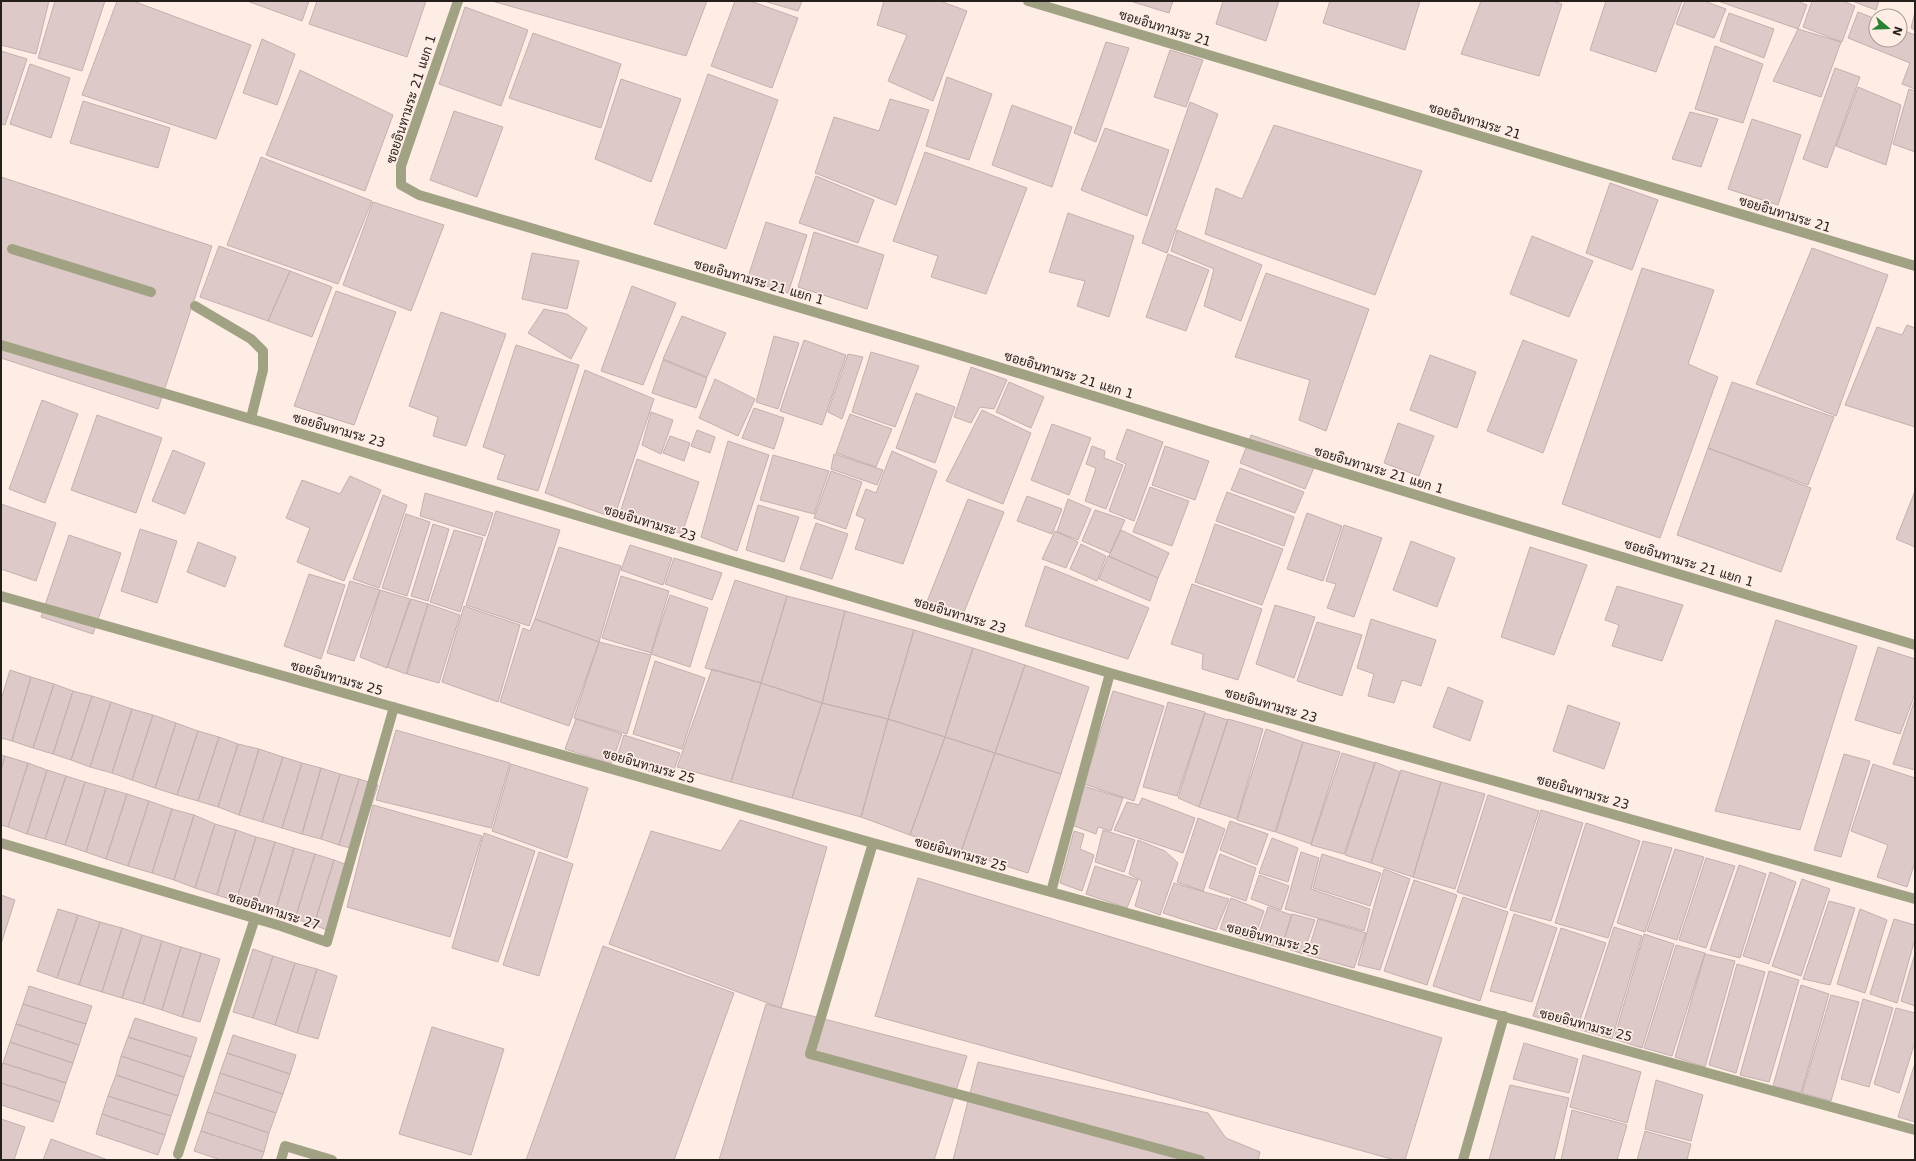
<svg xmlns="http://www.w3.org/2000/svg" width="1916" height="1161" font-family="'DejaVu Sans',Sarabun,sans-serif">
	<rect width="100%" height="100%" fill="#feede5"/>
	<!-- building -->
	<path fill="#ddcac8" stroke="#c3b0af" d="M1,1H49L36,54L1,45Z
		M55,1H105L82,71L38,58Z
		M117,1H133L251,45L216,139L82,95Z
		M247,1H309L302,21Z
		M317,1H426L407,57L309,24Z
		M492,1H707L686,56Z
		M735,1H750L798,18L772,88L711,66Z
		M764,1H802L798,11Z
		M884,1H940L967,11L933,101L888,81L907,35L877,25Z
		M1130,1H1173L1169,13Z
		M1223,1H1279L1266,41L1216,24Z
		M1330,1H1420L1405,50L1323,23Z
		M1481,1H1553L1562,4L1539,76L1461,54Z
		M1606,1H1682L1656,72L1590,50Z
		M1685,1H1704L1726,9L1714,38L1676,24Z
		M1718,1H1797L1807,5L1798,29Z
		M1812,1H1843L1855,6L1842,42L1803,27Z
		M1852,1H1879L1876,10Z
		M465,7L528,30L501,106L439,84Z
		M1858,12L1876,19V40H1900V29L1915,35V89L1902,84L1910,63L1848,38Z
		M1915,12V30L1911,28Z
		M1729,13L1774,29L1764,58L1720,41Z
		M1798,29L1841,42L1821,97L1773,81Z
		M533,33L621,64L601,128L509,98Z
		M262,39L295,54L277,105L243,93Z
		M1106,42L1129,48L1096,142L1074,133Z
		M1715,46L1763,64L1743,123L1695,109Z
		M1170,50L1203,60L1186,107L1154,97Z
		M1,51L27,59L5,125L1,124Z
		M30,64L70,78L51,138L10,124Z
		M1835,68L1860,77L1827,168L1803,159Z
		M300,70L393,115L365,191L266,155Z
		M708,74L778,100L726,249L654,224Z
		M947,77L992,94L969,160L926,146Z
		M621,79L681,99L651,182L595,159Z
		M1858,87L1901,105L1886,165L1836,146Z
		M1909,89L1915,91V152L1893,144Z
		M890,99L929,110L896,205L815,173L834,117L879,131Z
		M83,101L170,128L158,168L70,143Z
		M1190,102L1218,114L1167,253L1142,243Z
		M1012,105L1072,127L1052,187L992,165Z
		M454,111L503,127L477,197L430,180Z
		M1690,112L1718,119L1701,167L1672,159Z
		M1752,119L1801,135L1778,205L1728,189Z
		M1274,125L1422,171L1375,295L1205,234L1216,188L1242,199Z
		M1105,128L1169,150L1147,216L1081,190Z
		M925,152L1027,188L986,294L931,277L938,256L893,241Z
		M261,157L372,201L338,284L227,245Z
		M816,176L874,200L858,243L799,223Z
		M1,177L212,246L158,409L1,358Z
		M1610,183L1658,200L1632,270L1586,253Z
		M373,202L444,225L411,311L343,285Z
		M1068,213L1134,236L1109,317L1077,306L1085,281L1049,272Z
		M766,222L807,235L788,293L747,280Z
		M1177,230L1262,265L1241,321L1204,306L1214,269L1171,251Z
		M814,232L884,255L867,309L798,287Z
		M1532,236L1593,261L1569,317L1510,294Z
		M219,246L290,271L268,321L200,297Z
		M1812,248L1888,275L1836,416L1756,384Z
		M532,253L579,261L567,309L522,299Z
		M1168,254L1209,270L1186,331L1146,317Z
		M1642,268L1714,290L1688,364L1718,377L1660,538L1562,504Z
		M290,271L332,287L312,337L268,321Z
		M1266,273L1369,309L1326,431L1299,420L1310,380L1235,357Z
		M632,286L676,303L643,385L601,371Z
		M336,291L396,312L354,425L294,406Z
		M544,309L567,314L587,328L571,359L528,333Z
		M441,312L506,334L466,446L433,436L438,417L409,406Z
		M682,316L726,333L707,377L663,359Z
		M1907,325L1915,328V427L1845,405L1877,327L1902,335Z
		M774,336L799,343L778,409L756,402Z
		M804,340L846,355L822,425L780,411Z
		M1523,340L1577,360L1543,453L1487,431Z
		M516,345L579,365L538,491L497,479L505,455L483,447Z
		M871,352L919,366L895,427L852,412Z
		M848,354L863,357L842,419L828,412Z
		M1430,355L1476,372L1457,428L1410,410Z
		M663,360L707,378L696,408L652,393Z
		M971,367L1007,380L994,409L980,407L971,423L954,417Z
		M585,370L654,399L614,518L545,493Z
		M715,379L755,399L738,436L699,418Z
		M1009,382L1044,397L1031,428L996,412Z
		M1732,382L1834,417L1808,485L1708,448Z
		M916,393L955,407L935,463L896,448Z
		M42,400L78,414L45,503L9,489Z
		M754,408L784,418L774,449L742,438Z
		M982,410L1031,433L1003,504L946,481Z
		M651,412L673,420L661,454L642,445Z
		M850,414L892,429L876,467L836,453Z
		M97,415L162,438L136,513L71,490Z
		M1398,423L1434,436L1419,476L1384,463Z
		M1052,424L1091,438L1069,495L1031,480Z
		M1127,429L1163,442L1134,521L1109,511L1126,464L1116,459Z
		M697,430L715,437L710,453L691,446Z
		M1251,435L1318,458L1305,489L1240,463Z
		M670,436L690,443L684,461L663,453Z
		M728,441L769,455L737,551L701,537Z
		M1092,446L1105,451L1104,458L1123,465L1106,509L1085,501L1096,468L1086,464Z
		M1165,446L1209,461L1195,500L1152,485Z
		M1708,448L1811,488L1781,572L1677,535Z
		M173,450L205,463L185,514L152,501Z
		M892,451L937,471L903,564L855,549L865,519L856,515L866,489L876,493Z
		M834,454L883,470L877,485L831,469Z
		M773,455L829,471L814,514L760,500Z
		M637,459L699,482L682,534L620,513Z
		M1240,468L1304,492L1295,513L1231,490Z
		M831,471L862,482L846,529L814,518Z
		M350,476L381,490L344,581L297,562L310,528L286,518L302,480L340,494Z
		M1150,487L1189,501L1172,546L1133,532Z
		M1915,491V547L1896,539Z
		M1227,492L1294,517L1284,546L1216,521Z
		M425,493L493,513L485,536L420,516Z
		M383,495L407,505L379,588L353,579Z
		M1027,496L1062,509L1052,534L1017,521Z
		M968,499L1004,512L962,617L926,604Z
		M1068,499L1091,509L1078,540L1057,532Z
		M1,504L56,523L36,581L1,569Z
		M758,505L799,517L784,562L746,550Z
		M1095,510L1125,520L1110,553L1082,541Z
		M496,511L560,530L529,626L466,605Z
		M1307,513L1342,526L1323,581L1287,569Z
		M406,514L430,522L407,596L382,588Z
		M816,523L848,534L832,579L800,569Z
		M433,524L449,529L428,601L411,596Z
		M1215,524L1283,549L1262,605L1195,582Z
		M1344,525L1382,538L1354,617L1327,608L1336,584L1326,581Z
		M140,529L177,541L157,603L121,591Z
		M454,530L483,538L460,612L430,602Z
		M1121,530L1169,553L1158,578L1109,556Z
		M1055,531L1078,542L1066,568L1042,559Z
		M69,535L121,553L93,634L41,617Z
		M1411,541L1455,558L1437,607L1393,590Z
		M198,542L236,557L225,587L187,572Z
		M1081,544L1106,556L1097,581L1070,569Z
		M630,545L672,558L663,585L621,570Z
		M559,547L621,566L599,642L535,619Z
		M1530,547L1587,565L1554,655L1501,637Z
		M1108,556L1158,578L1150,601L1099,579Z
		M674,558L722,573L712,600L665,584Z
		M1045,566L1149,608L1128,659L1025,626Z
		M309,574L345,585L321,659L284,646Z
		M621,576L669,591L651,653L602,638Z
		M735,580L787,596L761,683L705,668Z
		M350,581L380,590L354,661L327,653Z
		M1192,584L1262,609L1238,680L1202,669L1203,654L1171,644Z
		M1617,586L1683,605L1662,661L1612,646L1619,625L1605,620Z
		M380,590L410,599L387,668L360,657Z
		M670,595L708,608L690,667L651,654Z
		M787,596L845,611L822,703L761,683Z
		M411,599L428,604L406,674L387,667Z
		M428,604L460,615L439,683L407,674Z
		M1275,605L1315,617L1294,678L1256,664Z
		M464,606L520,625L498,702L442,682Z
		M845,611L914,630L888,719L822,703Z
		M535,619L599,642L569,726L500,702L523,628L530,631Z
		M1371,619L1436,640L1421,686L1402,680L1394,703L1368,696L1374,674L1357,668Z
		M1776,620L1857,646L1800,830L1715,811Z
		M1317,622L1362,635L1342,696L1297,681Z
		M914,630L973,648L945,737L888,719Z
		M599,642L651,655L627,734L574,718Z
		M1878,647L1915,659V694L1900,734L1855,720Z
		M973,648L1025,665L995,753L945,737Z
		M655,661L705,678L682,749L633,734Z
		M1025,665L1089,687L1061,774L995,753Z
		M712,669L761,683L731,782L677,767Z
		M10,670L31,677L12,741L1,738V700Z
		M31,677L54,684L33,748L12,741Z
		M761,683L822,703L792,798L731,782Z
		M54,684L73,691L53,754L33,748Z
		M1448,687L1483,701L1470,741L1433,727Z
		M73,691L92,696L71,760L53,754Z
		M1113,691L1164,706L1134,801L1084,784Z
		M92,696L111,702L90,767L71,760Z
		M1915,699V770L1893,764Z
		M111,702L132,709L112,773L90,767Z
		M1168,702L1205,712L1177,796L1143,787Z
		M822,703L888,719L861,817L792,798Z
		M1568,705L1620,723L1604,769L1553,751Z
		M132,709L153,715L132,780L112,773Z
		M1205,713L1228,720L1199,807L1178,798Z
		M153,715L176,723L155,788L132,780Z
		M576,719L622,734L611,764L565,749Z
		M888,719L945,737L910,835L861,817Z
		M1228,719L1263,729L1237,819L1199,807Z
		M176,723L198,731L177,795L155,788Z
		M1266,729L1303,742L1275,832L1237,820Z
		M396,730L510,763L491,828L376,800Z
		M198,731L219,737L198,801L177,795Z
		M624,735L680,753L671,778L616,761Z
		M219,737L238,744L218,807L198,801Z
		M945,737L995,753L961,852L910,835Z
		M1303,742L1340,752L1311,844L1276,832Z
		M238,744L259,749L239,815L218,807Z
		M259,749L283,757L262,822L239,815Z
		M995,753L1061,774L1028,873L961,852Z
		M1342,753L1375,763L1344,854L1311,845Z
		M1844,754L1870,761L1841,857L1814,850Z
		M1,755L5,756L1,770Z
		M5,756L28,763L8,827L1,825V770Z
		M283,757L302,763L282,828L262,822Z
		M1375,762L1400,772L1371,863L1345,855Z
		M28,763L47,770L27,834L8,827Z
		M302,763L321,768L302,834L282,828Z
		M511,764L588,788L567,858L492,831Z
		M1873,764L1915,778V862L1907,887L1877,877L1888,845L1851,831Z
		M321,768L340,774L321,839L302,834Z
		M47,770L66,776L45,839L27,834Z
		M1401,770L1441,782L1413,877L1371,863Z
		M340,774L359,779L339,845L321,839Z
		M66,776L85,782L65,845L45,839Z
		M359,779L378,785L357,850L339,845Z
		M85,782L106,788L86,852L65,845Z
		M1441,782L1485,794L1455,889L1413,877Z
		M1080,785L1123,798L1111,831L1098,827L1096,834L1069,824Z
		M106,788L127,794L106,859L86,852Z
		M127,794L149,801L128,866L106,859Z
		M1488,795L1539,811L1506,908L1457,892Z
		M1142,798L1195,818L1183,853L1114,830L1127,802L1139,805Z
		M149,801L172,809L152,873L128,866Z
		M373,805L482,836L450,937L347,907Z
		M172,809L194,815L174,880L152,873Z
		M1541,810L1583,823L1551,921L1510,910Z
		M194,815L215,824L195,888L174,880Z
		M1198,818L1225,829L1203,891L1177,882Z
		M740,820L827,847L781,1008L609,944L651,831L721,851Z
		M1230,821L1268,834L1257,865L1220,850Z
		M1586,823L1640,841L1608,938L1555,923Z
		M215,824L236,830L217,895L195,888Z
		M236,830L256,837L236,901L217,895Z
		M1103,830L1135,840L1124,872L1095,862Z
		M1074,831L1084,834L1080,849L1094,855L1082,891L1060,883Z
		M484,833L535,851L498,962L452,948Z
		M256,837L275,842L255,907L236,901Z
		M1272,838L1298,848L1288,882L1259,873Z
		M1138,840L1165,851L1178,863L1160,915L1135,906L1142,881L1129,874Z
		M1643,841L1672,848L1645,932L1617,923Z
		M275,842L294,848L275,913L255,907Z
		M294,848L315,854L295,919L275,913Z
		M1675,849L1704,857L1677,940L1647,931Z
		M539,852L573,864L539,976L503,965Z
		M1301,852L1319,858L1311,889L1370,909L1364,931L1285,909Z
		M315,854L334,860L314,925L295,919Z
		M1220,854L1256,868L1246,901L1209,888Z
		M1322,854L1381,873L1370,906L1313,888Z
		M1706,858L1735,866L1706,948L1679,940Z
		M334,860L353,867L332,932L314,925Z
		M1739,865L1766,874L1740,958L1710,950Z
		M1095,866L1138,880L1127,908L1086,894Z
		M1384,869L1410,879L1380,970L1358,965Z
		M1770,872L1796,882L1769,964L1743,956Z
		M1259,875L1289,886L1281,910L1251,899Z
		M918,878L1442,1038L1405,1160H1395L875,1016Z
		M1802,879L1830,889L1801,976L1772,966Z
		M1414,880L1457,895L1427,985L1384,971Z
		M1174,883L1229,899L1216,930L1163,913Z
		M1,895L15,900L1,944Z
		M1463,897L1508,912L1480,1001L1433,986Z
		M1231,898L1264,911L1253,941L1220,929Z
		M1829,901L1855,908L1830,985L1803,979Z
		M1268,907L1292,915L1281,948L1256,941Z
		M58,909L78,915L57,978L37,971Z
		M1860,909L1887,920L1865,993L1837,984Z
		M1292,914L1315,920L1303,954L1282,947Z
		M1514,914L1557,928L1532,1002L1490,991Z
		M78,915L100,922L79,985L57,978Z
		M1318,919L1366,933L1354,968L1307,955Z
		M1894,919L1915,925V939L1897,1003L1870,994Z
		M100,922L122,928L102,992L79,985Z
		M1614,927L1642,936L1612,1039L1581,1030Z
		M122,928L142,935L122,998L102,992Z
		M1561,928L1606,943L1577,1029L1533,1016Z
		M1644,934L1674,944L1642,1048L1614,1039Z
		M142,935L162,941L143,1004L122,998Z
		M162,941L181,947L162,1010L143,1004Z
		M1676,945L1705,953L1672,1056L1644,1048Z
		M603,946L734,993L674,1160H526Z
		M181,947L201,953L182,1017L162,1010Z
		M253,949L273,956L253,1018L233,1012Z
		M201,953L220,959L200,1022L182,1017Z
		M1915,953V1006L1901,1001Z
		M1705,954L1735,961L1705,1067L1675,1057Z
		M273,956L295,963L275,1025L253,1018Z
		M295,963L317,969L297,1033L275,1025Z
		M1737,964L1765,972L1736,1073L1709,1065Z
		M317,969L337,976L318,1039L297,1033Z
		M1769,971L1799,980L1769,1082L1740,1075Z
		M1801,985L1829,994L1801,1093L1773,1086Z
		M29,986L92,1006L86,1024L23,1004Z
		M1831,995L1859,1002L1831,1101L1802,1093Z
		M1863,999L1893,1008L1869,1087L1841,1079Z
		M23,1004L86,1024L79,1045L16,1024Z
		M766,1004L967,1056L934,1160H719Z
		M1896,1008L1915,1013V1042L1899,1093L1874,1084Z
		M135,1018L197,1038L191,1057L128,1037Z
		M16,1024L79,1045L73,1063L10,1042Z
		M432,1027L504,1049L471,1155L399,1134Z
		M233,1035L296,1055L290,1074L227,1053Z
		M128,1037L191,1057L184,1077L121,1056Z
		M10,1042L73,1063L66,1083L3,1063Z
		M1524,1043L1578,1059L1569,1093L1513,1079Z
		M227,1053L290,1074L283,1094L220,1073Z
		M1583,1055L1641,1072L1627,1123L1570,1107Z
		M121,1056L184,1077L178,1096L116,1075Z
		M978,1062L1208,1113L1226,1138L1260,1152L1258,1160H953Z
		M3,1063L66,1083L60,1102L1,1083V1070Z
		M1915,1063V1122L1898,1117Z
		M220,1073L283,1094L276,1113L214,1092Z
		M116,1075L178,1096L171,1116L108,1096Z
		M1656,1080L1703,1095L1691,1141L1645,1129Z
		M1,1083L60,1102L53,1122L1,1105Z
		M1510,1085L1569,1098L1554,1160H1489Z
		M214,1092L276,1113L269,1133L207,1112Z
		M108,1096L171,1116L165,1135L102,1114Z
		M1572,1110L1627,1125L1617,1160H1561Z
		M207,1112L269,1133L264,1152L201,1131Z
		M102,1114L165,1135L158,1155L96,1134Z
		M1,1119L25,1127L14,1160H1Z
		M201,1131L264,1152L261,1160H221L194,1151Z
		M1645,1131L1691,1144L1687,1160H1637Z
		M51,1139L108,1160H43Z"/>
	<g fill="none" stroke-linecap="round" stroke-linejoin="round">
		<!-- lane -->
		<path stroke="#a1a184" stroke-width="10" d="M12,249L151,292
			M195,306L251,339L263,351V370L251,418"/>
		<!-- street -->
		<path stroke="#a1a184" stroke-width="10" d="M458,1L401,166V185L419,195L943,350L1459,508L1915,645
			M1028,1L1915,266
			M1,345L1110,673L1915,899
			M1,596L873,843L1915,1130
			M1,843L281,926L327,942L394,707
			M873,843L810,1054L1200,1160
			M1051,892L1110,673
			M178,1154L255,918
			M281,1160L285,1146L332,1160
			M1463,1160L1504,1016"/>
	</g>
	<g text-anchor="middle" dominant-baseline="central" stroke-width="3.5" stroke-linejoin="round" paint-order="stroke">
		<!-- street labels -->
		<g font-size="13" fill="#251f1c" stroke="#feede5">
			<text transform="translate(1165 28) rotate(17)">ซอยอินทามระ 21</text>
			<text transform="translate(411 99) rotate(-72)">ซอยอินทามระ 21 แยก 1</text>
			<text transform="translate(1475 121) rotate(17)">ซอยอินทามระ 21</text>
			<text transform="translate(1785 214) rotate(17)">ซอยอินทามระ 21</text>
			<text transform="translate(759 282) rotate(16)">ซอยอินทามระ 21 แยก 1</text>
			<text transform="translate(1069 375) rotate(17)">ซอยอินทามระ 21 แยก 1</text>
			<text transform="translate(339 430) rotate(16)">ซอยอินทามระ 23</text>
			<text transform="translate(1379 470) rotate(17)">ซอยอินทามระ 21 แยก 1</text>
			<text transform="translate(650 523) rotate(17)">ซอยอินทามระ 23</text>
			<text transform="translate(1689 563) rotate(17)">ซอยอินทามระ 21 แยก 1</text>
			<text transform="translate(960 615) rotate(17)">ซอยอินทามระ 23</text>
			<text transform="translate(337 678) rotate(16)">ซอยอินทามระ 25</text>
			<text transform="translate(1271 705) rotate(16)">ซอยอินทามระ 23</text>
			<text transform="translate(649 766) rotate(16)">ซอยอินทามระ 25</text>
			<text transform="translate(1583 792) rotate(16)">ซอยอินทามระ 23</text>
			<text transform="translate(961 854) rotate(16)">ซอยอินทามระ 25</text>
			<text transform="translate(274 911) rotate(18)">ซอยอินทามระ 27</text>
			<text transform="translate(1273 939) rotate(15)">ซอยอินทามระ 25</text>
			<text transform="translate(1586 1025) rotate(15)">ซอยอินทามระ 25</text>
		</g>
	</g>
	<!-- border -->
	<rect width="1916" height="1161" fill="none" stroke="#251f1c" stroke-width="4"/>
	<!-- north arrow -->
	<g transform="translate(1888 28) rotate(109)"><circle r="19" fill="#feede5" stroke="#a79b95"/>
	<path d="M0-3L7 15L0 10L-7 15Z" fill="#298231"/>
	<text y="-6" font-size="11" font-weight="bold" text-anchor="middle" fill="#251f1c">N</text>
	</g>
</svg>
